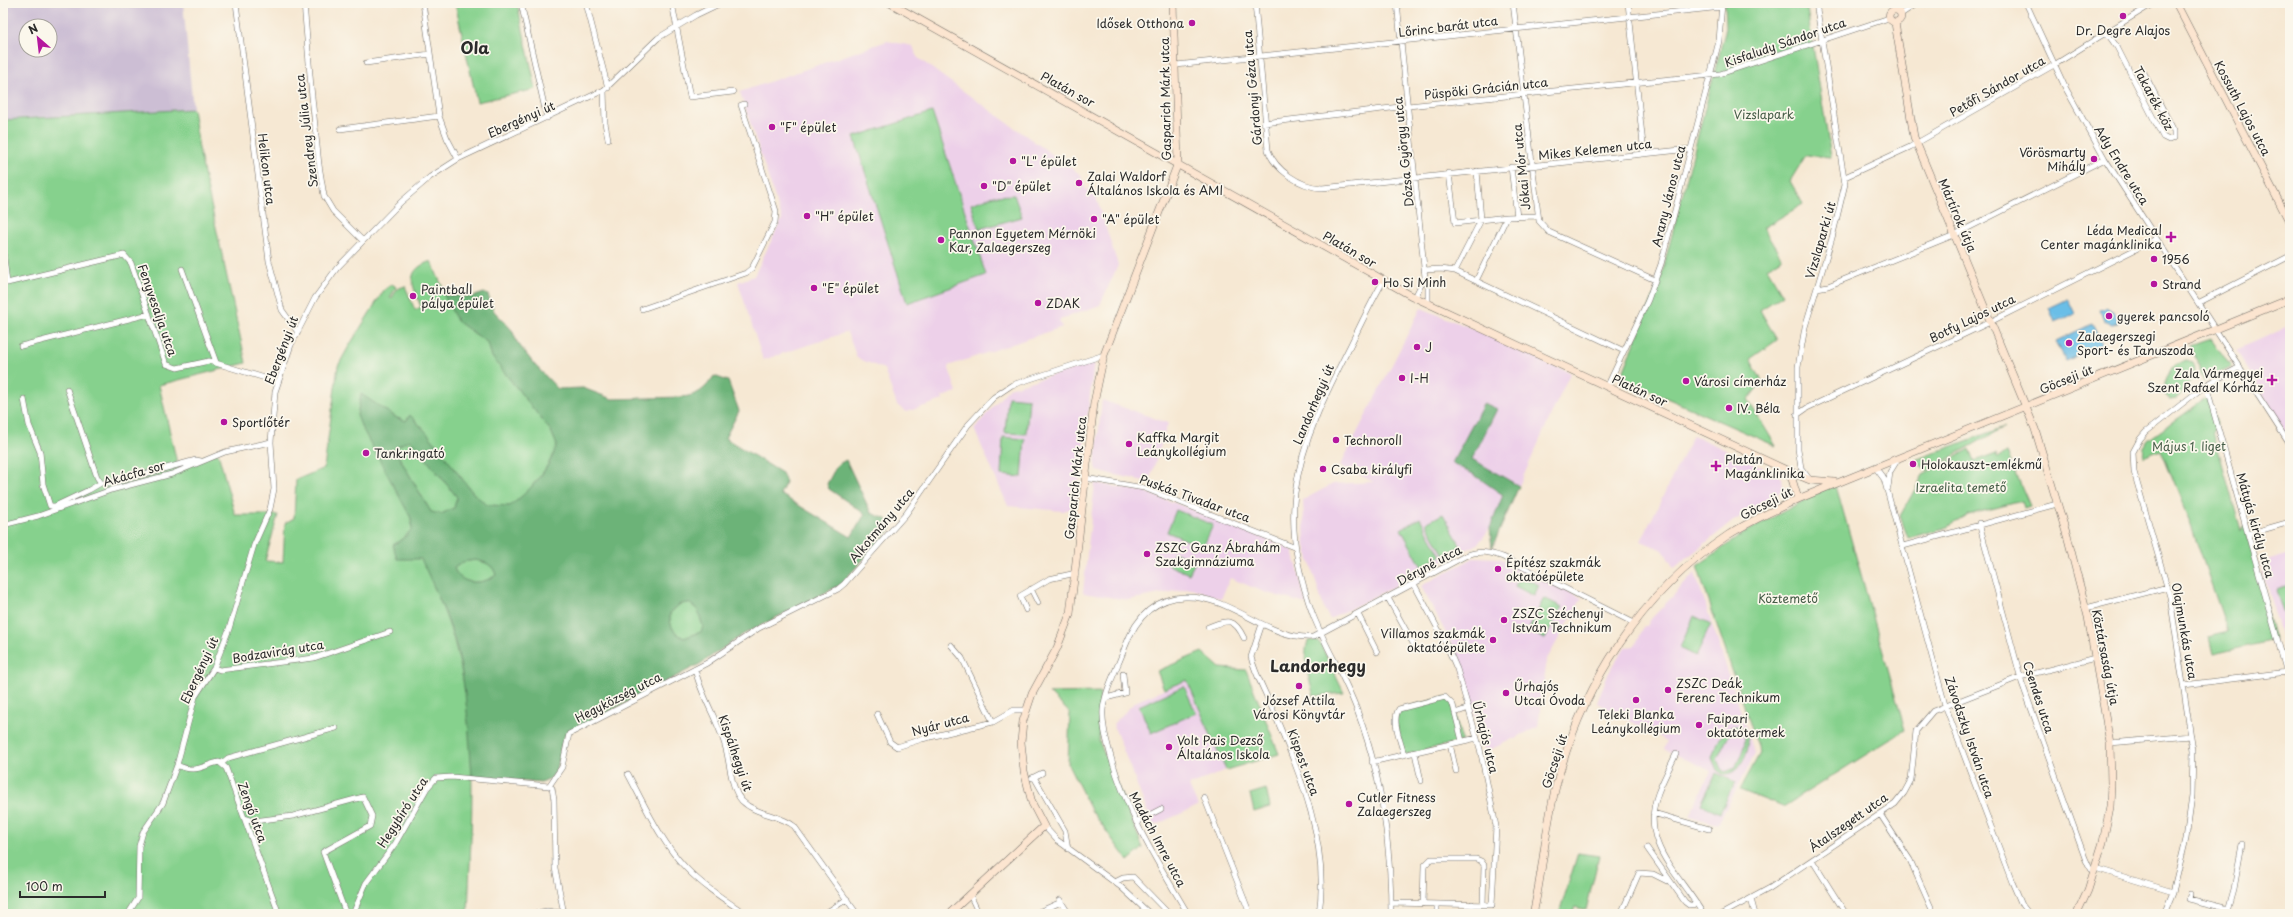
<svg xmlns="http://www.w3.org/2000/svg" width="2293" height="917" font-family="'Playpen Sans',sans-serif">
	<rect width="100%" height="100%" fill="#fbf7ec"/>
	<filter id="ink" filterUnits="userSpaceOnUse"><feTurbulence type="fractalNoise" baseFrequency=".025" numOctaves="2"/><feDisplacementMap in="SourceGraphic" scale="8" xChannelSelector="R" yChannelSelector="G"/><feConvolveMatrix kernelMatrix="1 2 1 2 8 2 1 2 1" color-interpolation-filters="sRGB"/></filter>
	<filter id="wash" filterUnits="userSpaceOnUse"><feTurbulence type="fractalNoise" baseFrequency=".012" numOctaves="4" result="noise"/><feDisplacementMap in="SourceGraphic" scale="16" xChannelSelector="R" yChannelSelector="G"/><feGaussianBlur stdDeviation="0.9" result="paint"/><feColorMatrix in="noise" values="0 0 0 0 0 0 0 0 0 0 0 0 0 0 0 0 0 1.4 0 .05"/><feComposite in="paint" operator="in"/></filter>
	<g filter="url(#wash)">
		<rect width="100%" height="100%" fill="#f6e8d3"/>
		<!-- built -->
		<path fill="#edd0e9" d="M887,41L913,46L917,57L938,73L1081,175L1086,190L1093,188L1118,265L1100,305L1059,320L1062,327L948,366L957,392L942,397L943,400L906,412L897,405L884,369L857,358L847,332L763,360L738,282L754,276L782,219L740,92Z
			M1421,308L1501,340L1570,373L1519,486L1472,459L1497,409L1485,403L1452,463L1473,474L1503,495L1490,528L1478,544L1330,619L1324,609L1305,546L1303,500L1333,484L1374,482L1340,466Z
			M2290,326V439L2236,350Z
			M1094,363L1076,507L1063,511L1008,506L974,429L1009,388Z
			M1102,400L1168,423L1149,482L1097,471L1095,466Z
			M1693,435L1778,474L1782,478L1783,490L1732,522L1674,568L1663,550L1641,541Z
			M1095,483L1145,492L1221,520L1293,550L1306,604L1264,592L1230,578L1221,599L1192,588L1128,600L1083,593Z
			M2290,554V665L2260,563Z
			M1475,557L1499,558L1582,598L1547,659L1538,727L1485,752L1458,656L1421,586Z
			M1695,573L1755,754L1718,824L1689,816L1711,771L1664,749L1667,741L1597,703L1607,676L1625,647L1635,646L1644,626H1647L1650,620Z
			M1187,680L1226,770L1189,786L1198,806L1153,826L1113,724L1135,702Z"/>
		<!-- industrial -->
		<path fill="#ccbed4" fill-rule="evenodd" d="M3,3H183L193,109L3,120ZM26,26H50V50H26Z"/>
		<!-- green -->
		<path fill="#86d18d" stroke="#587e5c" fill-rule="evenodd" d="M455,3H517L536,89L477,102Z
			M1725,3H1806L1831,157L1806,155L1790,181L1803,204L1763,228L1782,259L1767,268L1783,295L1760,310L1777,340L1750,359L1762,381L1748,400L1776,446L1621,378L1661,277L1726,28Z
			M193,109L200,155L246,363L159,385L177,463L218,453L235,515H278L265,561L283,562L285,523L294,518L296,480L324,468L338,366L349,346L384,290L392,284L396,287L390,298H392L397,289L405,286L415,310L421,307C413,285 403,271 431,261L457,320L488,343L492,357L551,431L557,445C548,470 531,490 510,506L487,505L473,493L427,433L410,415L406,421L397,418L378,405L357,415L411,518L412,529L403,539L393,545L421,558C435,589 449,619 457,652C479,737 471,827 468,914H3V120Z
			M932,112L986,275L907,303L854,137Z
			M1014,195L1022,217L979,229L971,204L994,196Z
			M2211,338L2231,367L2204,381L2191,345Z
			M2185,360L2193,362C2200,375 2186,389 2177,398L2170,399L2165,395C2162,380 2171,366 2185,360Z
			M1008,397L1029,399L1026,434L1005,433Z
			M2208,397L2217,426L2213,431L2241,531L2245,525L2275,640L2213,654L2209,637L2228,632L2189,520L2161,450L2143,457L2144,447L2148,440Z
			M2004,427L1927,471L1915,460Z
			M1003,437L1025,439L1022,477L1001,475Z
			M409,440L414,444L457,497L454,508L441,514L431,512L396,452V447Z
			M1970,449L1975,461L1996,453L1997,457L2007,453L2030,506L2024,508L2022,501L1968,515L1948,527L1908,538L1900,516L1923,475Z
			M1832,485L1836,486L1905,730L1783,807L1740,790L1760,753L1697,566L1744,533Z
			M1176,510L1213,525L1203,547L1167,532Z
			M1443,514L1461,546L1444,555L1426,523Z
			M1420,518L1441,556L1422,567L1401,529Z
			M1174,552L1195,562L1189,574L1168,565Z
			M475,560C485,562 493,564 496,575C483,585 460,586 454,568L463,562Z
			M1520,576L1539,585L1534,596L1515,586Z
			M2290,586V619L2286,620L2276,590Z
			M1544,598L1562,607L1545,639L1528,631Z
			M689,603L698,610L703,627L701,632L684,638C673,633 669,625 670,613L680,604Z
			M1694,616L1711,624L1696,656L1680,648Z
			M1315,640L1320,643L1344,693L1314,696C1309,679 1302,657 1308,641Z
			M1202,652L1220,668L1246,670L1279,754L1226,770L1187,680L1164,689L1157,671Z
			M1184,686L1196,713L1151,733L1139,706Z
			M1100,692L1099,741L1143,848L1128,861L1091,810L1068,764L1070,713L1049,693Z
			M1445,697L1451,700L1462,741L1404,755L1396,722L1399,709Z
			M1737,726C1760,733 1744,774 1724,775L1717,770L1712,758C1716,746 1722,727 1737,726ZM1739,730C1752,737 1739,758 1735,768L1725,772L1721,769L1717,759L1730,733Z
			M1716,773L1735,782L1720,813L1701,804Z
			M1266,789L1270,807L1254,812L1250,794Z
			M1578,853L1599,856L1586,910L1575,907L1572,914H1559Z"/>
		<!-- forest -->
		<path fill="#6cb378" stroke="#4c6f52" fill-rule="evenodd" d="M484,293L488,295L494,311L512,330L517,342L534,364L558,389L583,388L612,399L681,397C698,396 705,389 714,376L728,381L739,411L725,438L782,473L786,482L780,494L851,537L865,514L829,489L827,484L837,465L846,460L871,513L886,519L893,527L840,585L742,635L700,664L567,733C554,747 567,776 541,783L472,777C469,735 467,693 458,653C450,620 435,589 421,559H397L393,545L403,539L412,529L411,518L361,426L357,415L361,394L397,418L406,421L410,415L427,433L473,493L487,505L510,506C531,490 549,470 557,445L551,431L492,357L488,343L457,321L444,295L472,297ZM409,440L414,444L457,497L454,508L441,514L431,512L396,452V447ZM475,560C485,562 493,564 496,575C483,585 460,586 454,568L463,562ZM689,603L698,610L703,627L701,632L684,638C673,633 669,625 670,613L680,604Z
			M1484,403L1497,409L1472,459L1519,486L1492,548L1490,528L1503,495L1473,474L1452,463Z"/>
		<!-- water -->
		<path fill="#6bbee7" stroke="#4b7489" d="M2068,299L2075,314L2055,322L2049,308Z
			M2106,308L2114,313L2118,323L2112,324L2104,321L2100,310Z
			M2092,324L2102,344L2066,361L2056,341Z"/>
	</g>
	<g filter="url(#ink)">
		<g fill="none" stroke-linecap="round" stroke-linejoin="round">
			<!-- street casing -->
			<g stroke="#726d66" stroke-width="6">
				<path id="street" d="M236,3L269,261L282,310L297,331
					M304,3L311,87L319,165L324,196L333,211L363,241
					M423,3L439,116L447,138L458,159
					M521,3L547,118
					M586,3L608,88
					M672,3L690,97L733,92
					M1255,3L1268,150C1275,170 1300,187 1322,188L1690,149
					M1397,3L1425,277L1415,297
					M1513,3L1539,221L1549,232L1655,280
					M1628,3L1644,154
					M2026,3L2065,87L2105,159L2290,445
					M1901,14L1918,3
					M2107,33L2117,47L2163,137L2169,140L2174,138V131L2143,71
					M366,63L430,54
					M1176,65L1722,7
					M604,90L605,123L608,139
					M1264,123L1408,106L1720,74L1889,18
					M340,129L439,116
					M1511,167L1517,217
					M1449,173L1455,223L1507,217L1476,281
					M1845,177L1910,147L2054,65L2154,3
					M1507,217L1537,216
					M3,249L7,283L124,255L131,263L166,364L177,368L209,361L278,382
					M182,269L216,362
					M1424,270L1441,269L1455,271L1624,351
					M1455,271L1481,220L1477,171
					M1425,278L1428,287V304
					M1384,280C1371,302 1361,324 1350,346C1326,393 1302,440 1295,493C1290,534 1299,577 1313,615C1326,648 1346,679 1358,713C1382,777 1391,846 1391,914
					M1817,288L1828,286L1954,235L2105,159
					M2198,303L2290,256
					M642,309L746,273L752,268L775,222L776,211L741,105L744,104
					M21,346L149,314
					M2206,385L2290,684
					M1607,387L1648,300L1661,264L1719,41L1722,3
					M67,389L97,477L101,483
					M24,399L29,425L40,452L43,484L50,506H55L89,490L101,483H111L196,460L201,461
					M1797,415L1807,408L1986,324L2156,239
					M1875,467L1884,479L1945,705L2012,882L2022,905L2029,914
					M1085,478L1144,488L1296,548
					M1810,480L1801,468L1798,449V367L1805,327L1832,238L1845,184L1816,3
					M1888,488L1890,472L1898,459
					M1979,523L2022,683L2085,858L2090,869L2094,871
					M3,525L38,516L111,490L172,474L225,452L271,442
					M2248,534L2290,522
					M1903,546L2057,504
					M1031,589L1038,603
					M1388,598L1414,645
					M2086,608L2168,587
					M1026,610L1020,596L1049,579L1076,573
					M1358,614L1377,652
					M1262,624L1251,657C1255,674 1265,691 1272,708C1299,772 1330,842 1319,914
					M1208,627C1228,620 1234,617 1244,638
					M951,645L962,658L993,722
					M214,668L220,670L314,658L390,632
					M695,669C701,697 719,721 726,749C730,765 731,789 742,801C756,815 779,814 794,826L857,914
					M2184,685L2287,672
					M1106,698L1125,693L1123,674
					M1455,713L1469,708
					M877,714L890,742L897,747L922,739L993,722L1014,710H1026
					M2110,743L2191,736
					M1450,744L1456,771
					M1415,753L1421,781
					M1676,754C1670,767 1663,780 1658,793C1639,845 1680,874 1703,914
					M1404,755C1401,742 1391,720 1399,709L1445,697L1453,705L1462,741
					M1372,762L1477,738
					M222,763L228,758L336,728
					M177,765C196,774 201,766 219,762L226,768L279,914
					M628,774C645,806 661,842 686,868C703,886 725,900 746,914
					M1034,777L1065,831L1068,849
					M1032,778L1042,773
					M1204,797L1250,914
					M1653,813L1709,829
					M1880,814L1910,860L1934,914
					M245,818L254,821L293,816L363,797L372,816L370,826L323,852L346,914
					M1136,822L1161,809
					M1044,826L1057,840L1121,887L1150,914
					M1647,848L1685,902L1689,905L1697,904
					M1812,860L1846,914
					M2095,868L2173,892
					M1115,882L1123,878L1133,877L1169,914
					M970,895L979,914
					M2190,895L2189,899L2229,909
					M1751,899L1755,914
					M1060,900L1069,914
					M1391,903L1492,905L1496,826L1480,749L1457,669L1446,644L1414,584
					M1423,904L1424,866L1431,859H1476L1481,861L1484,865L1483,905
					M128,914L138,898L139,846L143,832L163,803L177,765L195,697L214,668L229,629L254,545L270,509L274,489L271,442L275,392L291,345L315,298L337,268L363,241L401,202L430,177L458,159L604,90L658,38L696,15L721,3
					M353,914L366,883L395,844L427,788L436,778L452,777L549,786
					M529,914L547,911L562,913
					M564,914L555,868L554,800L552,788L549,786L562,767L569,734L707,663L759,628L838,589L844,584L906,514L968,425L994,397L1012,385L1104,355
					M824,914L847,899
					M1034,914L1061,902
					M1188,914C1158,863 1127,814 1111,757C1107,742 1102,726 1103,710C1105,689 1118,667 1125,647C1135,620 1153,598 1185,597C1231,595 1267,640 1313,637L1465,556C1479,550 1489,552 1503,557L1634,623
					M1437,914V904
					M1472,914V904
					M1621,914L1639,873L1653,874L1667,881
					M1722,914L1770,888L1895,804L1904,793L1911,780L1916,731L1933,711L2020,677L2095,658
					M2164,914L2173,892L2186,839L2192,796L2193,751L2170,597L2134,472L2133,452L2140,439L2146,432L2206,385L2240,367
					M2227,914L2234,889L2242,844"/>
			</g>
			<!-- secondary casing -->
			<g stroke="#726d66" stroke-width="8">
				<path id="secondary" d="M890,3L1410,295L1784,469L1792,479L1798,499
					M2176,3L2290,223
					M1889 16a6 6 0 1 1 12 0a6 6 0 1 1-12 0Z
					M1895,23L1914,137L2035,429L2068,539L2088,617L2110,743L2111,784L2110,807L2103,842L2088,890L2077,914
					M1786,470L1810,480L1834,482
					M949,914L1044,826L1032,803L1024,771L1021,742L1023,721L1032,694L1057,648L1070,614L1094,403L1104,355L1178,163L1173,3
					M1533,914C1543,872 1545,828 1556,786C1582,685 1641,593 1728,535C1750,521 1774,510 1798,499L2290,299"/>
			</g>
			<!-- street -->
			<use href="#street" stroke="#fff" stroke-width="5"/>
			<!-- secondary -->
			<use href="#secondary" stroke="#fce5d0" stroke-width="7"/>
		</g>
	</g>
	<!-- markers -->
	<g fill="#b5179e" stroke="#fbf7ec" stroke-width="1.5">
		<circle cx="2123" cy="16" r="4"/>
		<circle cx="1192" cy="23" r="4"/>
		<circle cx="772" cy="127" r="4"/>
		<circle cx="2094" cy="159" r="4"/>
		<circle cx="1013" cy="161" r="4"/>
		<circle cx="1079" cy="183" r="4"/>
		<circle cx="984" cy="186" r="4"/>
		<circle cx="807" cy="216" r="4"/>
		<circle cx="1094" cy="219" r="4"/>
		<path d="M2169 231h4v4h4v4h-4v4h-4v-4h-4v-4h4z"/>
		<circle cx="941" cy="240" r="4"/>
		<circle cx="2154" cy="259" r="4"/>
		<circle cx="1375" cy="282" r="4"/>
		<circle cx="2154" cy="284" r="4"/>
		<circle cx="814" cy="288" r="4"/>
		<circle cx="413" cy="296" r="4"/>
		<circle cx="1038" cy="303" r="4"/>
		<circle cx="2109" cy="316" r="4"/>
		<circle cx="2069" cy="343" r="4"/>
		<circle cx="1417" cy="347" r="4"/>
		<circle cx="1402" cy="378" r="4"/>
		<path d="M2270 374h4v4h4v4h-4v4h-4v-4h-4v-4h4z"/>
		<circle cx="1686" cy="381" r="4"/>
		<circle cx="1729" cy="408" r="4"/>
		<circle cx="224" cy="422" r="4"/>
		<circle cx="1336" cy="440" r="4"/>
		<circle cx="1129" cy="444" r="4"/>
		<circle cx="366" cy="453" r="4"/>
		<circle cx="1913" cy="464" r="4"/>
		<path d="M1714 460h4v4h4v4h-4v4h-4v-4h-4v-4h4z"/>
		<circle cx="1323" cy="469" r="4"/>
		<circle cx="1147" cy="554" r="4"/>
		<circle cx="1498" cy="569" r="4"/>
		<circle cx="1504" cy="620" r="4"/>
		<circle cx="1493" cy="640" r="4"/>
		<circle cx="1299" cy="686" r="4"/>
		<circle cx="1668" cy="690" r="4"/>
		<circle cx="1506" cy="693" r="4"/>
		<circle cx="1636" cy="700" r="4"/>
		<circle cx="1699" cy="725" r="4"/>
		<circle cx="1169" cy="747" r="4"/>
		<circle cx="1349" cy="804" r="4"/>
	</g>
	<g text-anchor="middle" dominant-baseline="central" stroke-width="3.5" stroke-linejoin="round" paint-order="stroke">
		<!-- poi labels -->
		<g font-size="12" fill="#2b2b2b" stroke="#fbf7ec" text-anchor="start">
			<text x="1184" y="23" text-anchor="end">Idősek Otthona</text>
			<text x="2123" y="30" text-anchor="middle">Dr. Degre Alajos</text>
			<text x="780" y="127">"F" épület</text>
			<text x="2086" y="152" text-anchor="end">Vörösmarty<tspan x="2086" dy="14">Mihály</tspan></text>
			<text x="1021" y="161">"L" épület</text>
			<text x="1087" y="176">Zalai Waldorf<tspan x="1087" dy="14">Általános Iskola és AMI</tspan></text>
			<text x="992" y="186">"D" épület</text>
			<text x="815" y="216">"H" épület</text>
			<text x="1102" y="219">"A" épület</text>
			<text x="2162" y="230" text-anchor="end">Léda Medical<tspan x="2162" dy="14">Center magánklinika</tspan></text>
			<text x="949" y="233">Pannon Egyetem Mérnöki<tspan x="949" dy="14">Kar, Zalaegerszeg</tspan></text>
			<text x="2162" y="259">1956</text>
			<text x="1383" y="282">Ho Si Minh</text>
			<text x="2162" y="284">Strand</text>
			<text x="822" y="288">"E" épület</text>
			<text x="421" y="289">Paintball<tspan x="421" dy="14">pálya épület</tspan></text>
			<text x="1046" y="303">ZDAK</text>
			<text x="2117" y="316">gyerek pancsoló</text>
			<text x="2077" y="336">Zalaegerszegi<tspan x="2077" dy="14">Sport- és Tanuszoda</tspan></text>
			<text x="1425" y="347">J</text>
			<text x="2263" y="373" text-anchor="end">Zala Vármegyei<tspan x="2263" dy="14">Szent Rafael Kórház</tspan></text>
			<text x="1410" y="378">I-H</text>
			<text x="1694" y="381">Városi címerház</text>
			<text x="1737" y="408">IV. Béla</text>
			<text x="232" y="422">Sportlőtér</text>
			<text x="1137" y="437">Kaffka Margit<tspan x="1137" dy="14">Leánykollégium</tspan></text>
			<text x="1344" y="440">Technoroll</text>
			<text x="374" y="453">Tankringató</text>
			<text x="1725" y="459">Platán<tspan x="1725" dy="14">Magánklinika</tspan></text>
			<text x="1921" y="464">Holokauszt-emlékmű</text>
			<text x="1331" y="469">Csaba királyfi</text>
			<text x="1155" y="547">ZSZC Ganz Ábrahám<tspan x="1155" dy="14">Szakgimnáziuma</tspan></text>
			<text x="1506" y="562">Építész szakmák<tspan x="1506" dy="14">oktatóépülete</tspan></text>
			<text x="1512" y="613">ZSZC Széchenyi<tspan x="1512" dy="14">István Technikum</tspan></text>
			<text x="1485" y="633" text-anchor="end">Villamos szakmák<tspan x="1485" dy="14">oktatóépülete</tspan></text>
			<text x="1676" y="683">ZSZC Deák<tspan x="1676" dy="14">Ferenc Technikum</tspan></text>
			<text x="1514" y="686">Űrhajós<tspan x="1514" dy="14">Utcai Óvoda</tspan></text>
			<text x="1299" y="700" text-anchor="middle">József Attila<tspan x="1299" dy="14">Városi Könyvtár</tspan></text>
			<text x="1636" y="714" text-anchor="middle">Teleki Blanka<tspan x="1636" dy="14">Leánykollégium</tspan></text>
			<text x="1707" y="718">Faipari<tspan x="1707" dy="14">oktatótermek</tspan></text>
			<text x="1177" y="740">Volt Pais Dezső<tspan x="1177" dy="14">Általános Iskola</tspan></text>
			<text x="1357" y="797">Cutler Fitness<tspan x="1357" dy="14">Zalaegerszeg</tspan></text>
		</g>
		<!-- street labels -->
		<g font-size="12" fill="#2b2b2b" stroke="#fbf7ec">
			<text transform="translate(1448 26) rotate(-7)">Lőrinc barát utca</text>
			<text transform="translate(1785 42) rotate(-19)">Kisfaludy Sándor utca</text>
			<text transform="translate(1997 86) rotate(-30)">Petőfi Sándor utca</text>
			<text transform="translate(1252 88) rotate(-95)">Gárdonyi Géza utca</text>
			<text transform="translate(1486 88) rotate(-6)">Püspöki Grácián utca</text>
			<text transform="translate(1068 89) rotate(29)">Platán sor</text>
			<text transform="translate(2154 98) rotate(62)">Takarék köz</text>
			<text transform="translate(1165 99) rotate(-91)">Gasparich Márk utca</text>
			<text transform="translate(2243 108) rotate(62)">Kossuth Lajos utca</text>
			<text transform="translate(521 119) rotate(-24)">Ebergényi út</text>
			<text transform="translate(306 131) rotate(-97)">Szendrey Júlia utca</text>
			<text transform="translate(1595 149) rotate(-6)">Mikes Kelemen utca</text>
			<text transform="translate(1403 152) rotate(-96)">Dózsa György utca</text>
			<text transform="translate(2122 165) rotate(58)">Ady Endre utca</text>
			<text transform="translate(1521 167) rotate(-96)">Jókai Mór utca</text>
			<text transform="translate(267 169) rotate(83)">Helikon utca</text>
			<text transform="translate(1668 196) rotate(-76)">Arany János utca</text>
			<text transform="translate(1958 215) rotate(67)">Mártírok útja</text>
			<text transform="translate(1820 240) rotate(-74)">Vizslaparki út</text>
			<text transform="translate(1350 249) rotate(30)">Platán sor</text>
			<text transform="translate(158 310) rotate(71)">Fenyvesalja utca</text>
			<text transform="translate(1972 318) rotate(-26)">Botfy Lajos utca</text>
			<text transform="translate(281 350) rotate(-69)">Ebergényi út</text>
			<text transform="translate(2066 379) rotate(-22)">Göcseji út</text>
			<text transform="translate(1640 390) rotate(25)">Platán sor</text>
			<text transform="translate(1313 404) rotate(-67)">Landorhegyi út</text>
			<text transform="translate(134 473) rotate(-16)">Akácfa sor</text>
			<text transform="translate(1075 478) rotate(-84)">Gasparich Márk utca</text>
			<text transform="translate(1195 498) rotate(20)">Puskás Tivadar utca</text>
			<text transform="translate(1766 503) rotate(-27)">Göcseji út</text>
			<text transform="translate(881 525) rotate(-50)">Alkotmány utca</text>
			<text transform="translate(2256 525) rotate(74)">Mátyás király utca</text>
			<text transform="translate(1429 565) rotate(-28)">Déryné utca</text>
			<text transform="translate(2185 631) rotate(80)">Olajmunkás utca</text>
			<text transform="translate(278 651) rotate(-9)">Bodzavirág utca</text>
			<text transform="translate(2106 657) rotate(79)">Köztársaság útja</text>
			<text transform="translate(199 670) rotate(-65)">Ebergényi út</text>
			<text transform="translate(618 697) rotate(-27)">Hegyközség utca</text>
			<text transform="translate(2039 697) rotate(72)">Csendes utca</text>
			<text transform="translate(940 724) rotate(-15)">Nyár utca</text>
			<text transform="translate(1486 737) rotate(76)">Űrhajós utca</text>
			<text transform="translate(1970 737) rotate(71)">Závodszky István utca</text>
			<text transform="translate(736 753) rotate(71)">Kispálhegyi út</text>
			<text transform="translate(1554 761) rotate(-72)">Göcseji út</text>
			<text transform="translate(1304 762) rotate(70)">Kispest utca</text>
			<text transform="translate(253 812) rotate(70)">Zengő utca</text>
			<text transform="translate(402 812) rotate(-57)">Hegybíró utca</text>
			<text transform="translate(1848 822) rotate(-35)">Átalszegett utca</text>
			<text transform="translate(1158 839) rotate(62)">Madách Imre utca</text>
		</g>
		<!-- park labels -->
		<g font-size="12" fill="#465d48" stroke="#fbf7ec">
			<text x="1764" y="114">Vizslapark</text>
			<text x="2189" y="446">Május 1. liget</text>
			<text x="1961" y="487">Izraelita temető</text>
			<text x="1788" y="598">Köztemető</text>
		</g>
		<!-- district labels -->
		<g font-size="16" font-weight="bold" fill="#2b2b2b" stroke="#fbf7ec">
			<text x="475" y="47">Ola</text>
			<text x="1318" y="665">Landorhegy</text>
		</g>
	</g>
	<!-- margin -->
	<rect width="2293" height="917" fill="none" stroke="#fbf7ec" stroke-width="16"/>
	<!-- north arrow -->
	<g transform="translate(38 38) rotate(332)"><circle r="19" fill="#fbf7ec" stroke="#a8a59f"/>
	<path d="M0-3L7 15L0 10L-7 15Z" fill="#b5179e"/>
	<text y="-6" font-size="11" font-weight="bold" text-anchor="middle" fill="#2b2b2b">N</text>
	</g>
	<!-- scale -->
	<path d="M20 891v6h85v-6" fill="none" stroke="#2b2b2b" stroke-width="2"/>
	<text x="26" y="891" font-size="12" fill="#2b2b2b" stroke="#fbf7ec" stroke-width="3" paint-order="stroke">100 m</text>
</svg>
